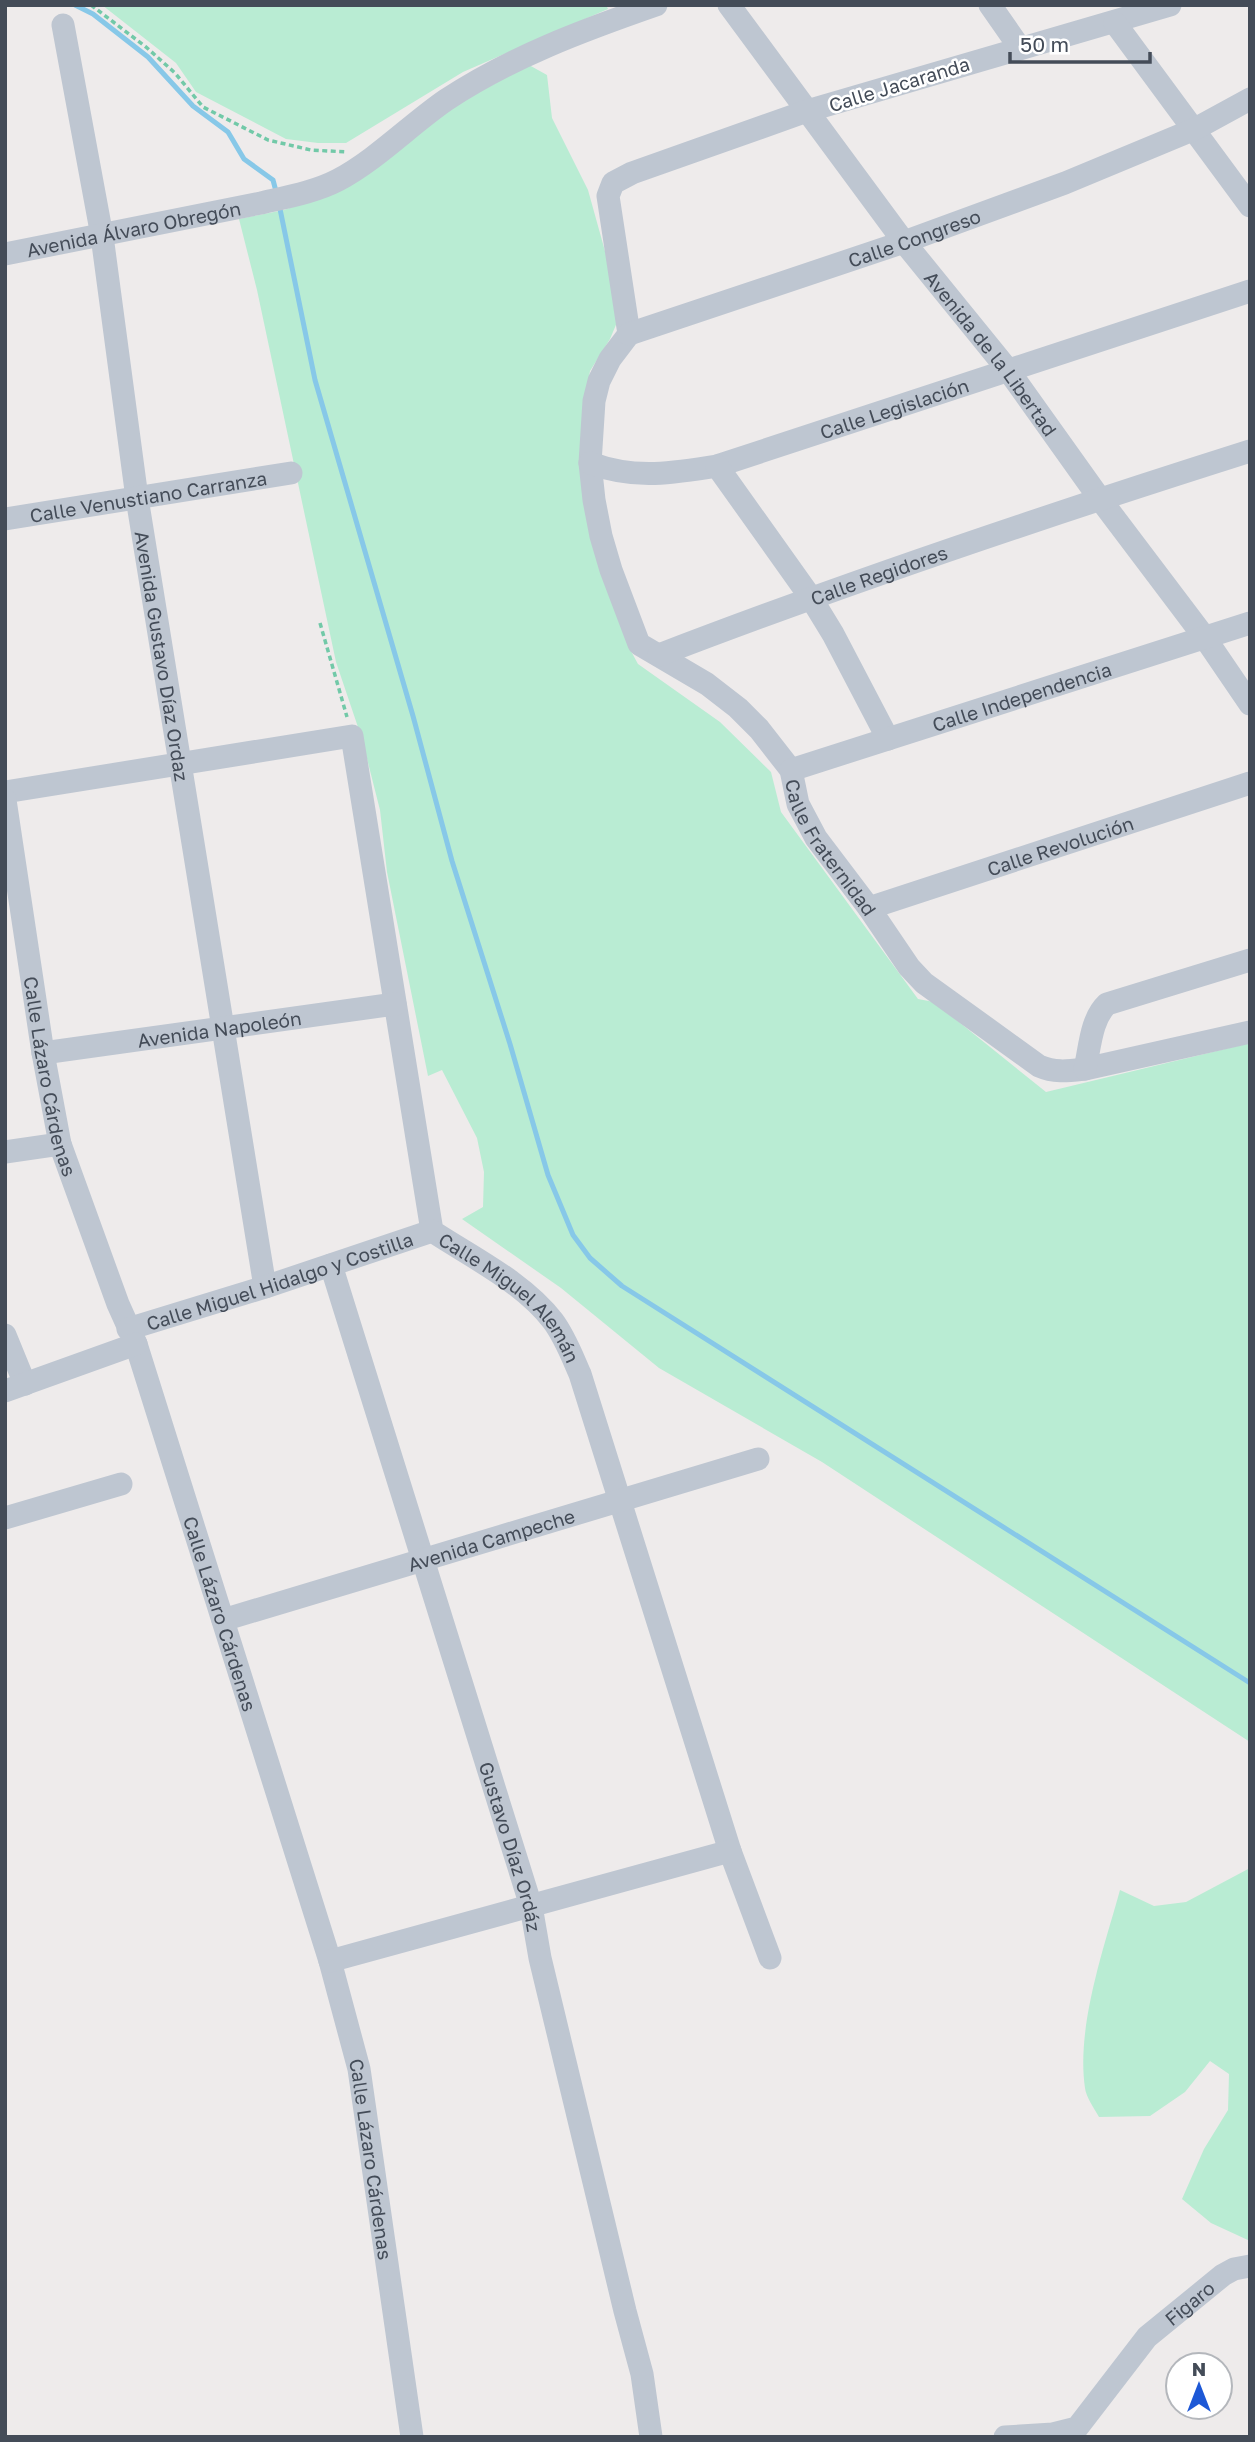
<svg xmlns="http://www.w3.org/2000/svg" width="1255" height="2442" font-family="'Golos Text',sans-serif">
	<rect width="100%" height="100%" fill="#eeebeb"/>
	<!-- green -->
	<path fill="#b9ecd3" d="M102,5H606L608,9L463,72L346,143H318L286,139L196,92L176,63Z
		M529,65L547,75L552,118L588,190L613,280L618,320L610,339L590,371L583,414L607,584L632,653L638,664L720,722L771,772L781,812L918,999L934,1002L1046,1092L1250,1043V1742L822,1462L659,1368L561,1288L462,1219L483,1207L484,1172L477,1138L442,1070L428,1076L387,872L380,810L362,739L336,662L257,290L239,219L284,210L321,197L439,114Z
		M1250,1868V2241L1211,2223L1182,2199L1204,2149L1228,2110L1229,2074L1210,2061L1185,2092L1150,2116L1099,2117C1094,2108 1086,2097 1085,2088C1076,2027 1104,1948 1120,1890L1154,1906L1186,1902Z"/>
	<g fill="none" stroke-linecap="round" stroke-linejoin="round">
		<!-- stream -->
		<path stroke="#87c8e8" stroke-width="5" d="M75,5L93,14L148,57L193,106L228,132L244,159L273,180L277,195
			M279,204L315,380L413,716L452,861L510,1044L548,1175L573,1235L590,1258L622,1286L1250,1683"/>
		<!-- path -->
		<path stroke="#72c9a8" stroke-width="3.5" stroke-dasharray="5 3.5" stroke-linecap="butt" d="M91,5L146,47L175,73L203,107L268,140L311,150L347,152
			M320,623L347,717"/>
		<!-- minor -->
		<g stroke="#bec6d1" stroke-width="23">
			<path id="s1" d="M729,5L904,242L1008,370L1100,499L1205,638L1250,704"/>
			<path d="M990,5L1020,48"/>
			<path id="s2" d="M1170,5L807,111L632,173L613,183L608,196L629,334L610,359L599,381L594,401L590,463L594,500L601,536L611,570L639,644L707,684L738,708L759,729L791,770L798,804L816,838L869,908L909,967L924,983L1039,1066C1055,1073 1068,1071 1085,1069L1250,1032"/>
			<path d="M1115,23L1250,206"/>
			<path id="s3" d="M63,25L102,236L137,498L265,1287"/>
			<path id="s4" d="M5,254L261,203C287,197 315,192 338,180C376,160 411,124 446,100C511,57 584,30 656,5"/>
			<path id="s5" d="M629,334L904,242L1065,183L1195,129L1250,99"/>
			<path id="s6" d="M590,463C636,480 671,473 717,466L1250,291"/>
			<path d="M717,466L811,598L833,634L888,739"/>
			<path id="s7" d="M5,519L291,473"/>
			<path id="s8" d="M659,655C854,580 1051,514 1250,451"/>
			<path id="s9" d="M791,770L1250,623"/>
			<path id="s10" d="M5,792L352,736L432,1231C473,1258 523,1282 553,1321C565,1337 572,1356 580,1374L730,1851L770,1958"/>
			<path id="s11" d="M5,800L43,1053L60,1144L118,1304L136,1344L330,1961L359,2069L412,2437"/>
			<path id="s12" d="M869,908L1250,783"/>
			<path id="s13" d="M43,1053L395,1004"/>
			<path d="M1085,1069C1090,1047 1091,1019 1107,1004L1250,960"/>
			<path d="M5,1152L60,1144"/>
			<path id="s14" d="M331,1265L531,1906L540,1958L625,2311L642,2374L651,2437"/>
			<path id="s15" d="M128,1329L265,1287L432,1231"/>
			<path d="M5,1335L25,1384"/>
			<path d="M5,1391L136,1344"/>
			<path d="M5,1518L121,1484"/>
			<path id="s16" d="M223,1620L758,1459"/>
			<path d="M330,1961L730,1851"/>
			<path id="s17" d="M1005,2437L1053,2434L1077,2428L1147,2337L1223,2275L1234,2269L1250,2266"/>
		</g>
	</g>
	<g text-anchor="middle" dominant-baseline="central" stroke-width="5" stroke-linejoin="round" paint-order="stroke">
		<!-- street labels -->
		<g font-size="19" fill="#444c58" stroke="#fff">
			<text transform="translate(899 84) rotate(-17)">Calle Jacaranda</text>
			<text stroke="none"><textPath href="#s4" startOffset="131">Avenida Álvaro Obregón</textPath></text>
			<text stroke="none"><textPath href="#s5" startOffset="301">Calle Congreso</textPath></text>
			<text stroke="none"><textPath href="#s1" startOffset="436">Avenida de la Libertad</textPath></text>
			<text stroke="none"><textPath href="#s6" startOffset="315">Calle Legislación</textPath></text>
			<text stroke="none"><textPath href="#s7" startOffset="145">Calle Venustiano Carranza</textPath></text>
			<text stroke="none"><textPath href="#s8" startOffset="234">Calle Regidores</textPath></text>
			<text stroke="none"><textPath href="#s3" startOffset="639">Avenida Gustavo Díaz Ordaz</textPath></text>
			<text stroke="none"><textPath href="#s9" startOffset="242">Calle Independencia</textPath></text>
			<text stroke="none"><textPath href="#s2" startOffset="1354">Calle Fraternidad</textPath></text>
			<text stroke="none"><textPath href="#s12" startOffset="201">Calle Revolución</textPath></text>
			<text stroke="none"><textPath href="#s13" startOffset="178">Avenida Napoleón</textPath></text>
			<text stroke="none"><textPath href="#s11" startOffset="280">Calle Lázaro Cárdenas</textPath></text>
			<text stroke="none"><textPath href="#s15" startOffset="159">Calle Miguel Hidalgo y Costilla</textPath></text>
			<text stroke="none"><textPath href="#s10" startOffset="957">Calle Miguel Alemán</textPath></text>
			<text stroke="none"><textPath href="#s16" startOffset="280">Avenida Campeche</textPath></text>
			<text stroke="none"><textPath href="#s11" startOffset="845">Calle Lázaro Cárdenas</textPath></text>
			<text stroke="none"><textPath href="#s14" startOffset="609">Gustavo Díaz Ordáz</textPath></text>
			<text stroke="none"><textPath href="#s11" startOffset="1412">Calle Lázaro Cárdenas</textPath></text>
			<text stroke="none"><textPath href="#s17" startOffset="242">Figaro</textPath></text>
		</g>
	</g>
	<!-- border -->
	<rect width="1255" height="2442" fill="none" stroke="#444c58" stroke-width="14"/>
	<!-- north arrow -->
	<g transform="translate(1199 2386)"><circle r="33" fill="#ffffff" stroke="#b4b7bc" stroke-width="2"/>
	<path d="M0-5L12 26L0 18L-12 26Z" fill="#1d58d6"/>
	<text y="-10" font-size="19" font-weight="bold" text-anchor="middle" fill="#444c58">N</text>
	</g>
	<!-- scale -->
	<path d="M1010 52v10h140v-10" fill="none" stroke="#444c58" stroke-width="3.5"/>
	<text x="1020" y="52" font-size="21" fill="#444c58" stroke="#ffffff" stroke-width="5" paint-order="stroke">50 m</text>
</svg>
